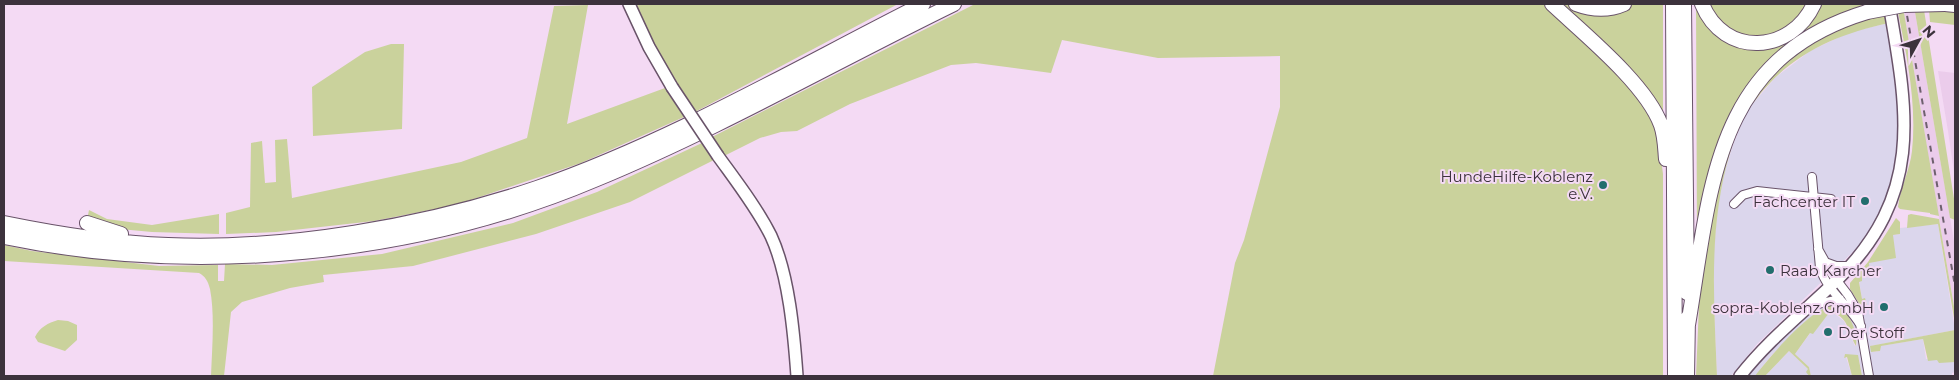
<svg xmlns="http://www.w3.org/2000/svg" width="1959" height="380" font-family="Montserrat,sans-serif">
	<rect width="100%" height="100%" fill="#f4daf4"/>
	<!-- commercial -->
	<path fill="#dbd6ec" d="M1889,23L1899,94V154L1893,181L1884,206L1862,243L1757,344L1731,376H1717L1714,306V249L1718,205L1724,173L1733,145L1747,110L1776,77L1810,51L1850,32Z
		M1938,224L1955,330L1871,346L1873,352L1880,351V346L1923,339L1926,359L1955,361V372L1952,373V376H1862L1859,359L1845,354L1844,358L1846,357L1852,376H1811L1809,367L1795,354L1811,332L1817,328L1829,313L1835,314L1844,321L1855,346L1857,345L1855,331L1841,308L1807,320L1771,356L1755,376H1748L1783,338L1810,313L1824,305L1834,302L1844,308L1850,315L1865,307V299H1862L1859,281L1868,263L1893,235L1900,234V228Z
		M1789,351L1808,369L1809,375L1765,376Z"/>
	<!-- built -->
	<path fill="#ebcceb" d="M1915,12L1955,247V312L1904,13Z
		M1938,71L1955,73V179L1948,131Z"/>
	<!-- green -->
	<path fill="#cad29c" d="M642,4H898L695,112L665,68L635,6Z
		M975,4H1544L1594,50L1642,101L1657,128L1663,174V376H1213L1235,263L1244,240L1280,107V56L1158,58L1062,40L1051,73L976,63L951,65L850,104L797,131L781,132L760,138L724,156L712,137Z
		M1556,4H1569L1575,8L1620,9L1633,4H1663V122Z
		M1696,4L1711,24L1763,46L1816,4H1877L1852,12L1746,91L1697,242Z
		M1709,4H1807L1805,11L1784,31L1763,37L1740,34L1729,29L1720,21Z
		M588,5L567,124L665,88L684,117L581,163L456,205L374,221L276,232L226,234V213L250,207L251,143L262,141L265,183L276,182L275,140L287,139L292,198L461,162L527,138L554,6Z
		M1918,10H1924L1955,205V220L1950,218L1915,12H1918Z
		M1929,10H1955V25L1930,22Z
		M1898,12L1904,13L1939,216L1930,214V213L1900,209L1898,207C1900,188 1910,170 1912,151C1917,104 1907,57 1898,12Z
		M1887,14L1889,23C1838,34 1795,52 1761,93C1757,99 1751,105 1747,111C1740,123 1734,139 1730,153C1708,226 1714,301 1717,376H1696L1699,305L1704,250L1713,196L1740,118L1781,63L1847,22Z
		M391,44H404L402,129L313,136L312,87L365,52Z
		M702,143L714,160L630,202L536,234L413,266L323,275L324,282L290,288L242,302L231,312L224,376H211C212,349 215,315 210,289C208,281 205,276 199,273L4,261V245L32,251L159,266L218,265V281H224L225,264L272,265L382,254L513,223L597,192Z
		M89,210L107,219L152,225L219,214V234L152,232L109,228L87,220Z
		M1911,214L1939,219L1955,312V324L1938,224L1907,228L1908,215Z
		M1896,218L1900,222V234L1893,235L1896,258L1869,263L1870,275L1862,277V281L1859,282L1862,299L1865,298L1867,305L1862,308L1850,289V283L1868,262Z
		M1835,305C1850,311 1858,332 1856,346C1849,335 1848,313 1829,313L1813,334L1810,333L1795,354L1809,367L1811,376H1809L1806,372L1808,369L1789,351L1765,376H1755C1768,359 1813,305 1835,305Z
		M58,320L68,321L77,325V340L65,351L38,342L35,337C40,327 48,323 58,320Z
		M1955,330V362L1939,363L1937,360L1928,361L1923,339L1881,346L1880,351L1871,352L1870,346Z
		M1845,354L1858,355L1862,376H1852L1847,357L1844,358Z"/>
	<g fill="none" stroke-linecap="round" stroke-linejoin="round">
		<!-- street casing -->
		<g stroke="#695369" stroke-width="10">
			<path id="street" d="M1812,177L1820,268C1827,291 1849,305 1861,326
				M1734,204L1743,195L1757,191L1831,199
				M1818,249L1832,274L1848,295L1858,312L1869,376
				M1825,262L1836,266H1849
				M1813,305L1840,299"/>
		</g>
		<!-- secondary casing -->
		<g stroke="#695369" stroke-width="14">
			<path id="secondary" d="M629,4L649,47L672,87
				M718,156C736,181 757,208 771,236C789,275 794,334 797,376
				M1740,376C1768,340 1804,312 1837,280C1924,194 1908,113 1889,4"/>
		</g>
		<!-- highway casing -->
		<g stroke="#695369" stroke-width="16">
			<path id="highway" d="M1552,4C1584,34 1646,84 1661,125C1665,136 1665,148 1666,159
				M1576,4C1592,10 1608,11 1624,4
				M1673,4L1675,376
				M1684,4L1687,293
				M1702,4C1724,58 1791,54 1814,4
				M1945,4L1955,5
				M4,223C58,234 113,243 168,245C286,250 425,226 537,188C672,141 796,68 923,4
				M87,223L121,234
				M4,237C196,277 416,256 597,179C720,128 835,62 954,4
				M1688,325C1711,190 1712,59 1867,12
				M1687,376L1688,317"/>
		</g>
		<!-- street -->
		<use href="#street" stroke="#fff" stroke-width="8"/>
		<!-- secondary -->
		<use href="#secondary" stroke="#fff" stroke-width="11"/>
		<!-- highway -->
		<use href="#highway" stroke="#fff" stroke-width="14"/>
		<!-- rail -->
		<path stroke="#6e606e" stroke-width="2" stroke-dasharray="6 6" stroke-linecap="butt" d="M1905,4L1955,286"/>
		<!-- secondary-bridge casing -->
		<g stroke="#695369" stroke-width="14" stroke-linecap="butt">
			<path id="secondary-bridge" d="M672,87L718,156"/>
		</g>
		<!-- highway-bridge casing -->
		<g stroke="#695369" stroke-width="16" stroke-linecap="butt">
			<path id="highway-bridge" d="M1867,12L1904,5L1945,4"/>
		</g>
		<!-- secondary-bridge -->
		<use href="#secondary-bridge" stroke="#fff" stroke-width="11"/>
		<!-- highway-bridge -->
		<use href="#highway-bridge" stroke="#fff" stroke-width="14"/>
	</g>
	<!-- markers -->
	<g fill="#226e6d" stroke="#f4daf4" stroke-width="2">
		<circle cx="1603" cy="185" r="5"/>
		<circle cx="1865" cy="201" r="5"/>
		<circle cx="1770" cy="270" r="5"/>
		<circle cx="1884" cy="307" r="5"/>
		<circle cx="1828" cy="332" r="5"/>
	</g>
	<g text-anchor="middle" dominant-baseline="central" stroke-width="4" stroke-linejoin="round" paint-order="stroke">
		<!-- poi labels -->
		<g font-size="15" fill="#3c323c" stroke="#f4daf4" text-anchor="end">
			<text x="1593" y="176">HundeHilfe-Koblenz<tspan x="1593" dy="17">e.V.</tspan></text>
			<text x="1855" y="201">Fachcenter IT</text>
			<text x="1780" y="270" text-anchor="start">Raab Karcher</text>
			<text x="1874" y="307">sopra-Koblenz GmbH</text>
			<text x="1838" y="332" text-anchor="start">Der Stoff</text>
		</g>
	</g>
	<!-- border -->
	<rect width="1959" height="380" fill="none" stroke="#3c323c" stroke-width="10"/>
	<!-- north arrow -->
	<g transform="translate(1919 40) rotate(50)" stroke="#f4daf4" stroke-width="4" paint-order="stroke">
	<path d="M0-4L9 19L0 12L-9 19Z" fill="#3c323c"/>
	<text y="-8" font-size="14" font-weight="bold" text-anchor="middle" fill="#3c323c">N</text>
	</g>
</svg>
